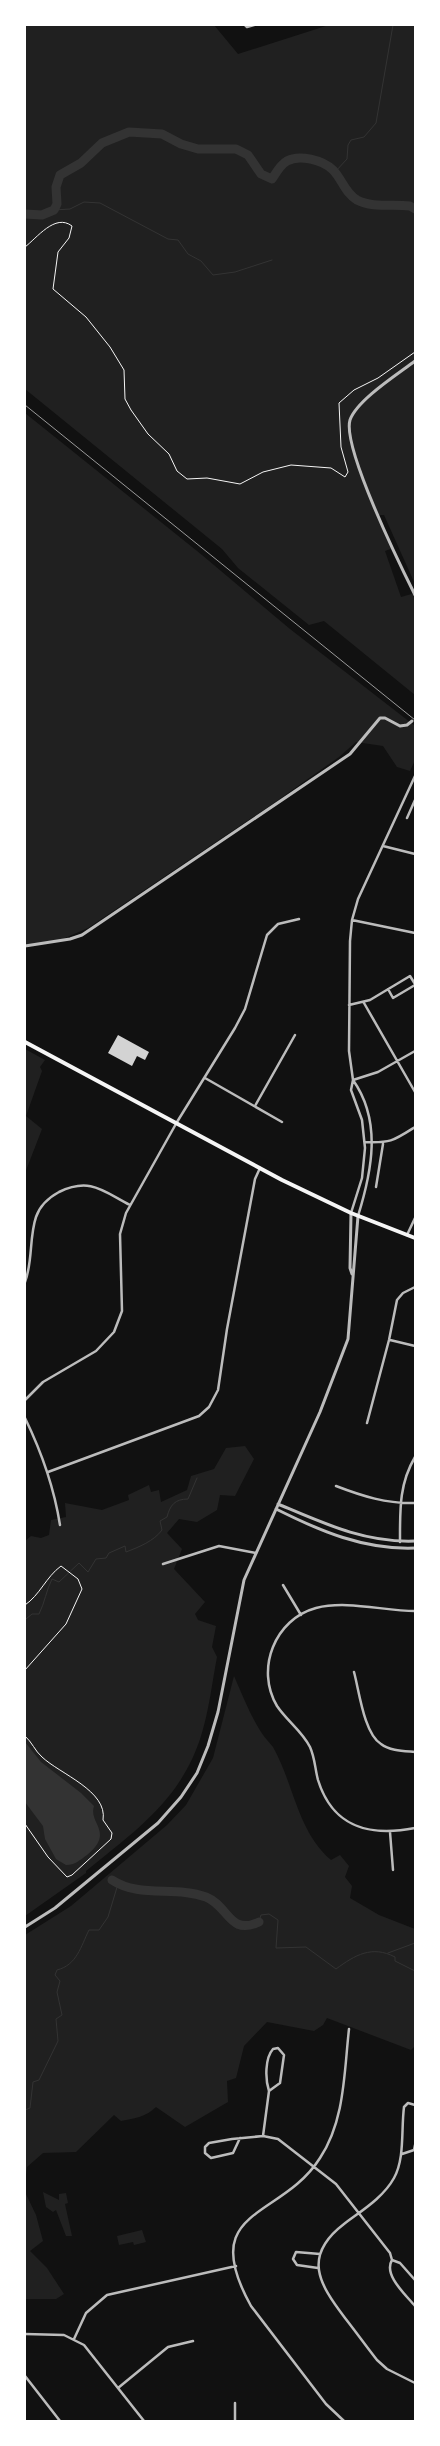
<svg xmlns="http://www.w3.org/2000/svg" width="440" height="2446" font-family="Helvetica,sans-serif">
	<rect width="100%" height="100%" fill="#111"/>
	<!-- green -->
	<path fill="#202020" d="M25,25H214L238,54L329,25H415V584L384,515H379L393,548L385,551L401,597L415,593V695L324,621L309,625L238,568L222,549L25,389Z
		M25,413L202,555L290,629L415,726V760L410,771L397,767L383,746L356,742L339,757L271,805L88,928L58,941L25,946Z
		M25,1049L45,1060L40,1067L42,1071L26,1116L42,1129L25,1173Z
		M245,1446L254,1459L235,1496L220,1495L217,1510L197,1522L179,1519L167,1533L182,1549L174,1569L205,1602L195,1614L198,1620L216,1626L212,1647L217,1657C212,1683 209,1711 201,1736C181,1800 135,1831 86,1871V1873L25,1916V1541L31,1536L41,1538L49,1535L51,1520L66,1517L65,1503L102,1510L129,1500L128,1495L149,1485L151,1492L159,1490L161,1502L187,1490L191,1476L214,1469L226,1448Z
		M234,1676C242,1694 250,1715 261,1732C264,1737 269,1742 273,1747C294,1784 297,1831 331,1860L340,1855L349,1866L345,1877L352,1886L350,1898L379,1915L415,1929V2046L411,2050L327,2018L323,2025L314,2031L267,2022L244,2046L236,2078L227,2081L228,2102L185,2127L156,2107C146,2117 135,2118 121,2121L114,2115L76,2152L43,2153L27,2167L25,2183V1935L71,1906L167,1825L186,1805L213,1758Z
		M25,2192L36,2215L43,2241L30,2251L47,2268L64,2294L56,2299H25Z
		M43,2192L59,2200V2194L66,2193L68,2203L65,2204L72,2236H66L56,2210L53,2212L46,2207Z
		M142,2230L146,2242L134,2245L133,2242L119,2245L117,2236Z"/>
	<!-- water -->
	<path fill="#333" d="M25,1742L41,1762L81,1793L94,1806C88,1823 115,1832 87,1855C80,1860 75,1865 66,1865L56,1859L45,1839L43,1826L25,1802Z"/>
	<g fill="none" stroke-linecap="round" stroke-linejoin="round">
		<!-- stream -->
		<path stroke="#333" stroke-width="1" d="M335,172L347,159L348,145L351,140L364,137L376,123L393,25
			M54,210L70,209L84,202L100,203L168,239L178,240L188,254L201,261L213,275L235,272L272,260
			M26,1619L32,1614H39C45,1602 46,1591 52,1579L59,1582L79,1563L88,1572L96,1559L106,1558L109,1553L125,1546L126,1552C139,1547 154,1541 162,1530L160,1521L167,1517C170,1505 175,1499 188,1499L197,1478
			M259,1922L261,1915L269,1914L278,1920L276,1948L306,1947L336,1969C355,1955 372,1945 395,1957V1961L415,1971
			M388,1953L415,1943
			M25,2110L30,2108L33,2082L39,2080L58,2041L56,2019L62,2015L57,1992L60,1981L55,1975L57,1970C77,1965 81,1946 89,1930H99L108,1917L118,1884"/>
		<!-- river -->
		<path stroke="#333" stroke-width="9" d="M25,214L42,215L54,210L57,204L56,187L60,175L81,163L102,143L129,132L162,134L181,144L198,149H236L248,155L261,174L272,179C276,173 280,165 287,161C299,154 323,160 333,170C342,179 345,193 357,200C372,208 393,204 410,206L415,209
			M112,1880C139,1898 175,1886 206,1897C229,1906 229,1936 259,1922"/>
	</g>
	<!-- building -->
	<path fill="#d3d3d3" d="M118,1035L149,1052L145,1060L137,1056L132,1066L108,1053Z"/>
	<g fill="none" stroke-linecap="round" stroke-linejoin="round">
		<!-- path -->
		<path stroke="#f5f5f5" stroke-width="1" d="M25,247C37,238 55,213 72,226L69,238L58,252L53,289L86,317L110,347L124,370L125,399L131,410L148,434L169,454L177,471L187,479L207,478L240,484L263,472L291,465L331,468L345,477L348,472L341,447L339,403L354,390L378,378L415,352
			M25,1605C40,1595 46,1577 61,1566L78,1579L82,1589L66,1624L25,1670
			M25,1736C32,1742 35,1751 42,1757C60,1774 108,1791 103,1820L112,1833L111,1839L72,1875L67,1877L48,1857L25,1824"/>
		<!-- minor -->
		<path stroke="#bcbcbc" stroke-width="2.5" d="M245,25L247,27L254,25
			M407,818L415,800
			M383,846L415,854
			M352,920L415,933
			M388,989L393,998L415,985
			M364,1003L415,1092
			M349,1005L370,1000L410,976L415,984
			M205,1078L282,1122
			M353,1080C382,1121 372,1171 358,1216
			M353,1080L378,1072L415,1051
			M255,1106L295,1035
			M365,1142C391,1143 393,1141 415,1127
			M376,1187L383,1144
			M351,1213L362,1178L365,1148L362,1120L351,1090L353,1080L349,1051L350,941L352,920L358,899L415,776
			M407,1235L415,1218
			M25,1282C33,1261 29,1238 36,1217C40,1205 48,1198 59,1192C90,1177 103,1191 130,1205
			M390,1340L415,1346
			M25,1400L43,1382L96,1351L114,1332L122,1311L120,1234L126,1213L177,1122L235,1028L245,1009L267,935L278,924L299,919
			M25,1418C42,1453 54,1487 60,1525
			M367,1423L389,1340L397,1300L403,1293L415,1287
			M48,1472L199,1416L209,1407L218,1390L227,1329L255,1179L260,1168
			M336,1486C362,1496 387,1504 415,1503
			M400,1542C400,1510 399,1484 415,1457
			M163,1564L219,1546L256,1553
			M283,1585L301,1615
			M415,1611C384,1611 347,1600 316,1608C275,1619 255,1669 277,1706C287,1721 302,1731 310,1747C315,1758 315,1769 318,1780C333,1828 370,1837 415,1828
			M354,1672C359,1690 364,1734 381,1744C390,1751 404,1751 415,1752
			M390,1832L393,1870
			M415,2105L408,2103L404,2107C401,2130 405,2158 394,2178C383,2198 361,2211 344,2224C302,2256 319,2284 345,2318C356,2332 366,2346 377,2360L387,2369L415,2383
			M263,2136L269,2091C265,2079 265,2058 273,2049L278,2048L284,2055L280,2083L269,2091
			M240,2138L233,2153L211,2158L205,2153V2147L209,2143L232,2139L263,2136L278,2139L336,2184L390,2253L392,2260C383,2275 406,2295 415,2306
			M402,2154L414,2150L415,2145
			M392,2260L400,2263L415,2280
			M318,2268L297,2265L293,2259L296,2252L320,2254
			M25,2334L64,2335L84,2345L144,2421
			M74,2339L86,2313L107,2295L236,2266
			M25,2376L60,2421
			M118,2388L168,2347L193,2341
			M235,2421V2403
			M344,2421L326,2404L251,2306C196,2207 281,2220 320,2158C345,2120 344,2073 349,2029"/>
		<!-- tertiary -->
		<path stroke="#bcbcbc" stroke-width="3" d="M415,361C398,374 357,400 350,420C342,447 400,565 415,595
			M25,946L70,939L82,935L350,754L380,718H385L400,726L407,725L412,721
			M351,1213L350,1268L352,1274
			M278,1504C323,1523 365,1543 415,1541
			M276,1509C320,1531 364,1550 415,1548
			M25,1927L55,1908L158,1823L181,1797L197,1773L208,1746L218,1712L244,1580L320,1412L348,1339L358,1216"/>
		<!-- primary -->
		<path stroke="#f5f5f5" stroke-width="4" d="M25,1042L282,1180L351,1213L415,1238"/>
		<!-- rail -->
		<path stroke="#9a9a9a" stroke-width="1" d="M25,405L415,720"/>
	</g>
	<!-- border -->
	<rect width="440" height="2446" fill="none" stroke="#ffffff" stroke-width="52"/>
</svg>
